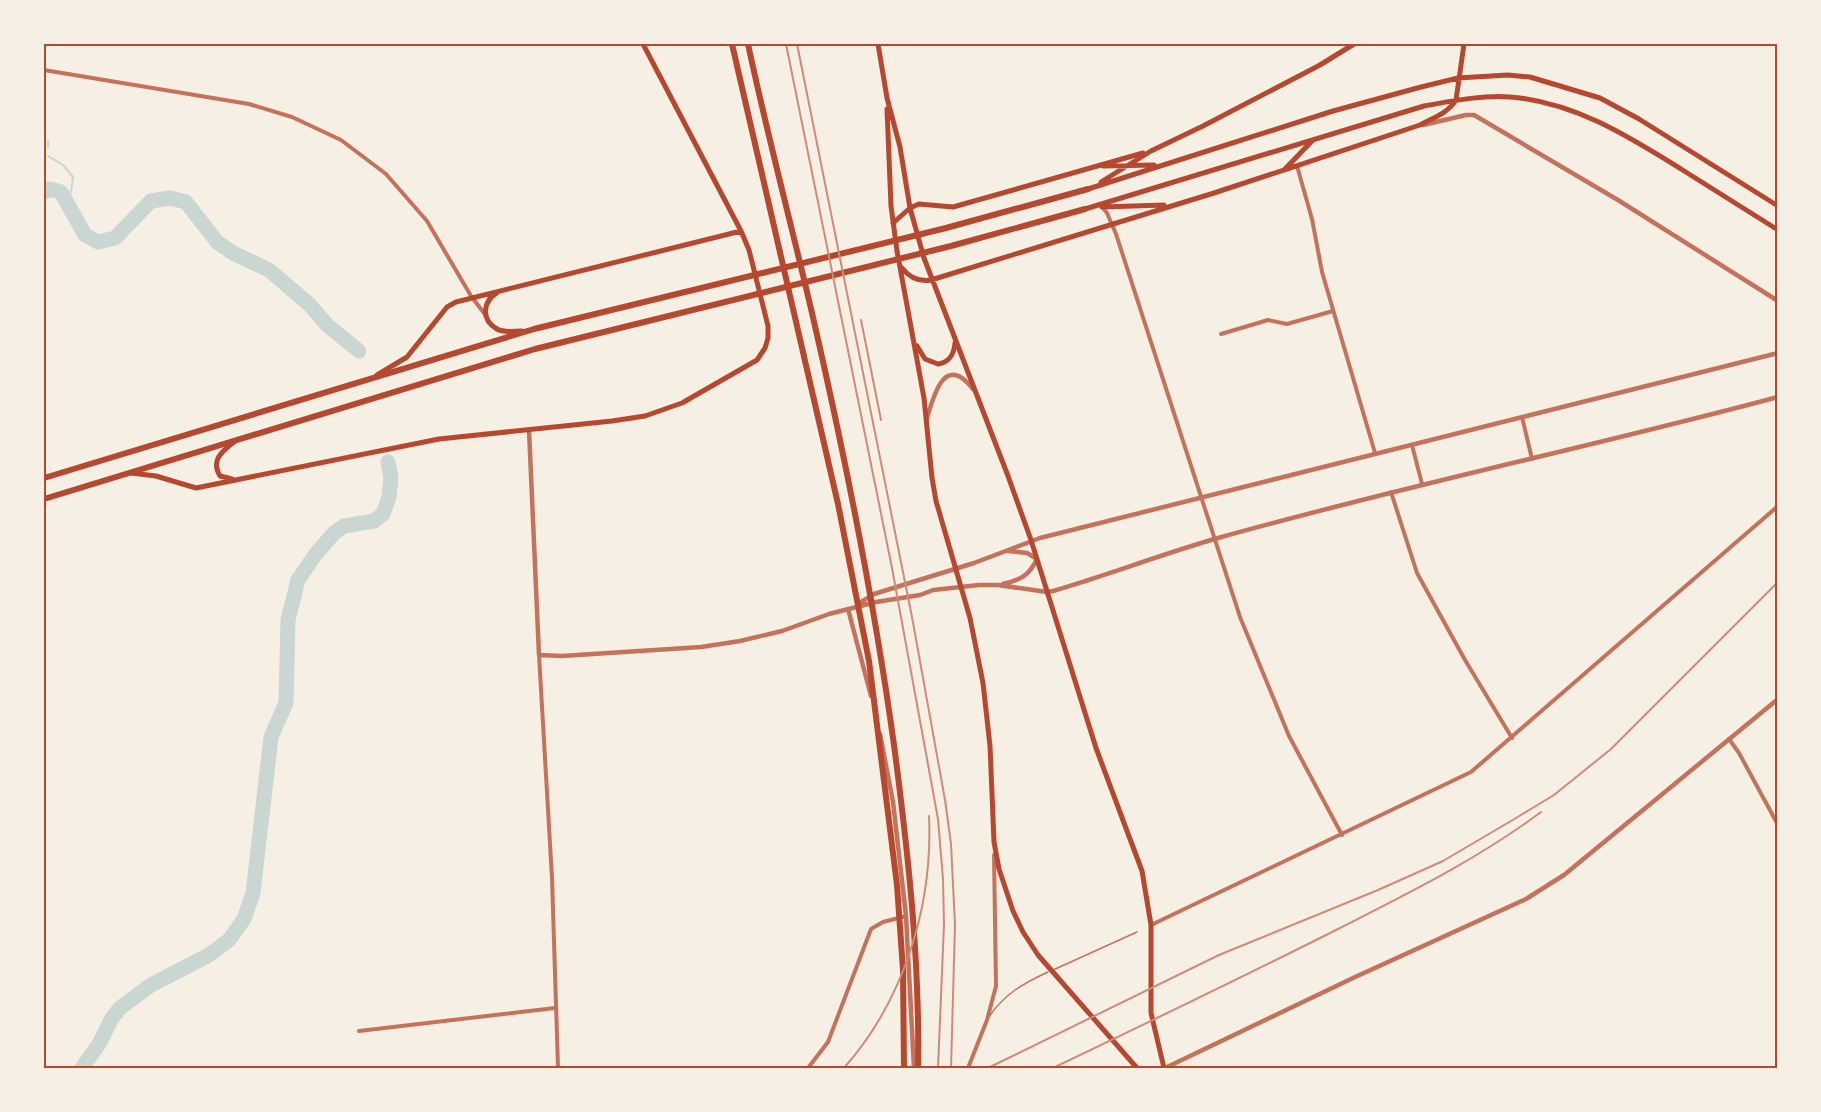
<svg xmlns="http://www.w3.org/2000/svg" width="1821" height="1112" font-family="'Exo 2',sans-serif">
	<rect width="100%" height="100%" fill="#f6efe4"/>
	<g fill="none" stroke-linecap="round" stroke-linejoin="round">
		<!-- stream -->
		<path stroke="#c9d6d2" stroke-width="2" d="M48,147V141
			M48,156L63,165L73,177L71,192L66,199"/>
		<!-- river -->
		<path stroke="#c9d6d2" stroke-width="15" d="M44,192L50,189L61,192L85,235L98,242L115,238L151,201L170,198L186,202L217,242L233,253L269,270L310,305L327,325L359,351
			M82,1068L99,1044L112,1018L120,1008L151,985L209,955L229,940L244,919L253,893L271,737L286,703L288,620L298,580L315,555L334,533L344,526L374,521L383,514L389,497L391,477L388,462"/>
		<!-- service -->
		<path stroke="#c5725c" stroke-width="1.5" d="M1053,970L1137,932
			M989,1017C1004,994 1024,983 1048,972"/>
		<!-- minor -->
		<path stroke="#c5725c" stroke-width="4" d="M44,70L249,104L292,117L341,140L386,174L427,221L471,296L487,317
			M1297,166L1312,219L1322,272L1375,453
			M1102,207L1107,213L1116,234L1240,617L1289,736L1342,835
			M1221,334L1268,320L1287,324L1333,311
			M1522,417L1532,459
			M1412,445L1422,484
			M1391,492L1417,573L1465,660L1512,738
			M539,655L552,878L558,1068
			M1729,739L1739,753L1778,825
			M1151,925L1471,772L1778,506
			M359,1031L555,1008
			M808,1068L828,1042L871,929L883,922L906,916
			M968,1068L987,1020L996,986L994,855"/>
		<!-- tertiary -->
		<path stroke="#c5725c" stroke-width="4.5" d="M1423,125L1466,115H1474L1618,200L1778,301
			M927,418C934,394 945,353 973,389
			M529,430L539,655L562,656L701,647L740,641L782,631L829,614L876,602L920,595L933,590L979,585H998L1047,592L1053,591C1108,575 1162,554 1218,538C1403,486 1591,447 1778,397
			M1003,584C1020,580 1029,576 1037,559L1027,553L1008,551
			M858,604L874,594L974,563L1040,538L1778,353
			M848,609L871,696
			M880,734L893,802L906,916L914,1068
			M1165,1068L1353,978L1526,899L1564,875L1778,699"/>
		<!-- secondary -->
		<path stroke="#b5482f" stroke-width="5" d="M878,44L887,98L900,147L910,208L924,258L1008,476L1031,540L1096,748L1142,871L1151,925V1013L1164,1068
			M887,109L891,206L897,251L924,398L932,478L936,501L970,618L983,683L990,746L994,842L999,869L1013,911L1023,932L1038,955L1137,1068
			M1103,166L1154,165
			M1284,170L1313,140
			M1101,182L1151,151L1203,126L1320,65L1354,44
			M1088,189L1333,111L1421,87L1458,78L1508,75L1530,77L1600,98L1639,119L1778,206
			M1102,207L1164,205
			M1085,209L1424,106C1452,101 1481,95 1510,97C1574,102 1628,136 1681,169C1713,189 1745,209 1778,230
			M893,223L910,208L919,204L953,207L1143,153
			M902,268C909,277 919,282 931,280L1214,193L1420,125C1433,118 1448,113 1456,100L1464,44
			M498,292C483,301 480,319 497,329C504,333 513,331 522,331
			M917,346L925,359L938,364C950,362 954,354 955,343
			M377,375L407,357L447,307L456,302L741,231
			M131,473L156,476L196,488L439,439L612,421L645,416L682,403L757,360L765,348L768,338V326L749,250L741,231L643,44
			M232,479L220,476C210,459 223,451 235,441"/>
		<!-- primary -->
		<path stroke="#b5482f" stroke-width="6" d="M732,44L838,504L869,661L897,885L903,970L904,1068
			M748,44C767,134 791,223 812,313C845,456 874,600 894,745C908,852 920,960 918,1068
			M44,478L534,329L946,228L1088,189
			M44,499L535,349L951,246L1085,209"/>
		<!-- rail -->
		<path stroke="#cf8b77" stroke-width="2" d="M786,44L892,568L938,819L943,879L944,924L938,1068
			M797,44L912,617L945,800L951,844L955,925L951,1068
			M861,320L881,420
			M844,1068C904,1000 933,906 929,816
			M988,1068L1219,955L1378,890L1443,861L1516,818L1554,795L1611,749L1778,582
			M1053,1068C1149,1022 1245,976 1340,928C1409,893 1478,859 1541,812"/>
	</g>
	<!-- border -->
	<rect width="1821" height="1112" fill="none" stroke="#f6efe4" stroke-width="90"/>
	<rect x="45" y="45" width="1731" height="1022" fill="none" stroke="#b5482f" stroke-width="2"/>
</svg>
